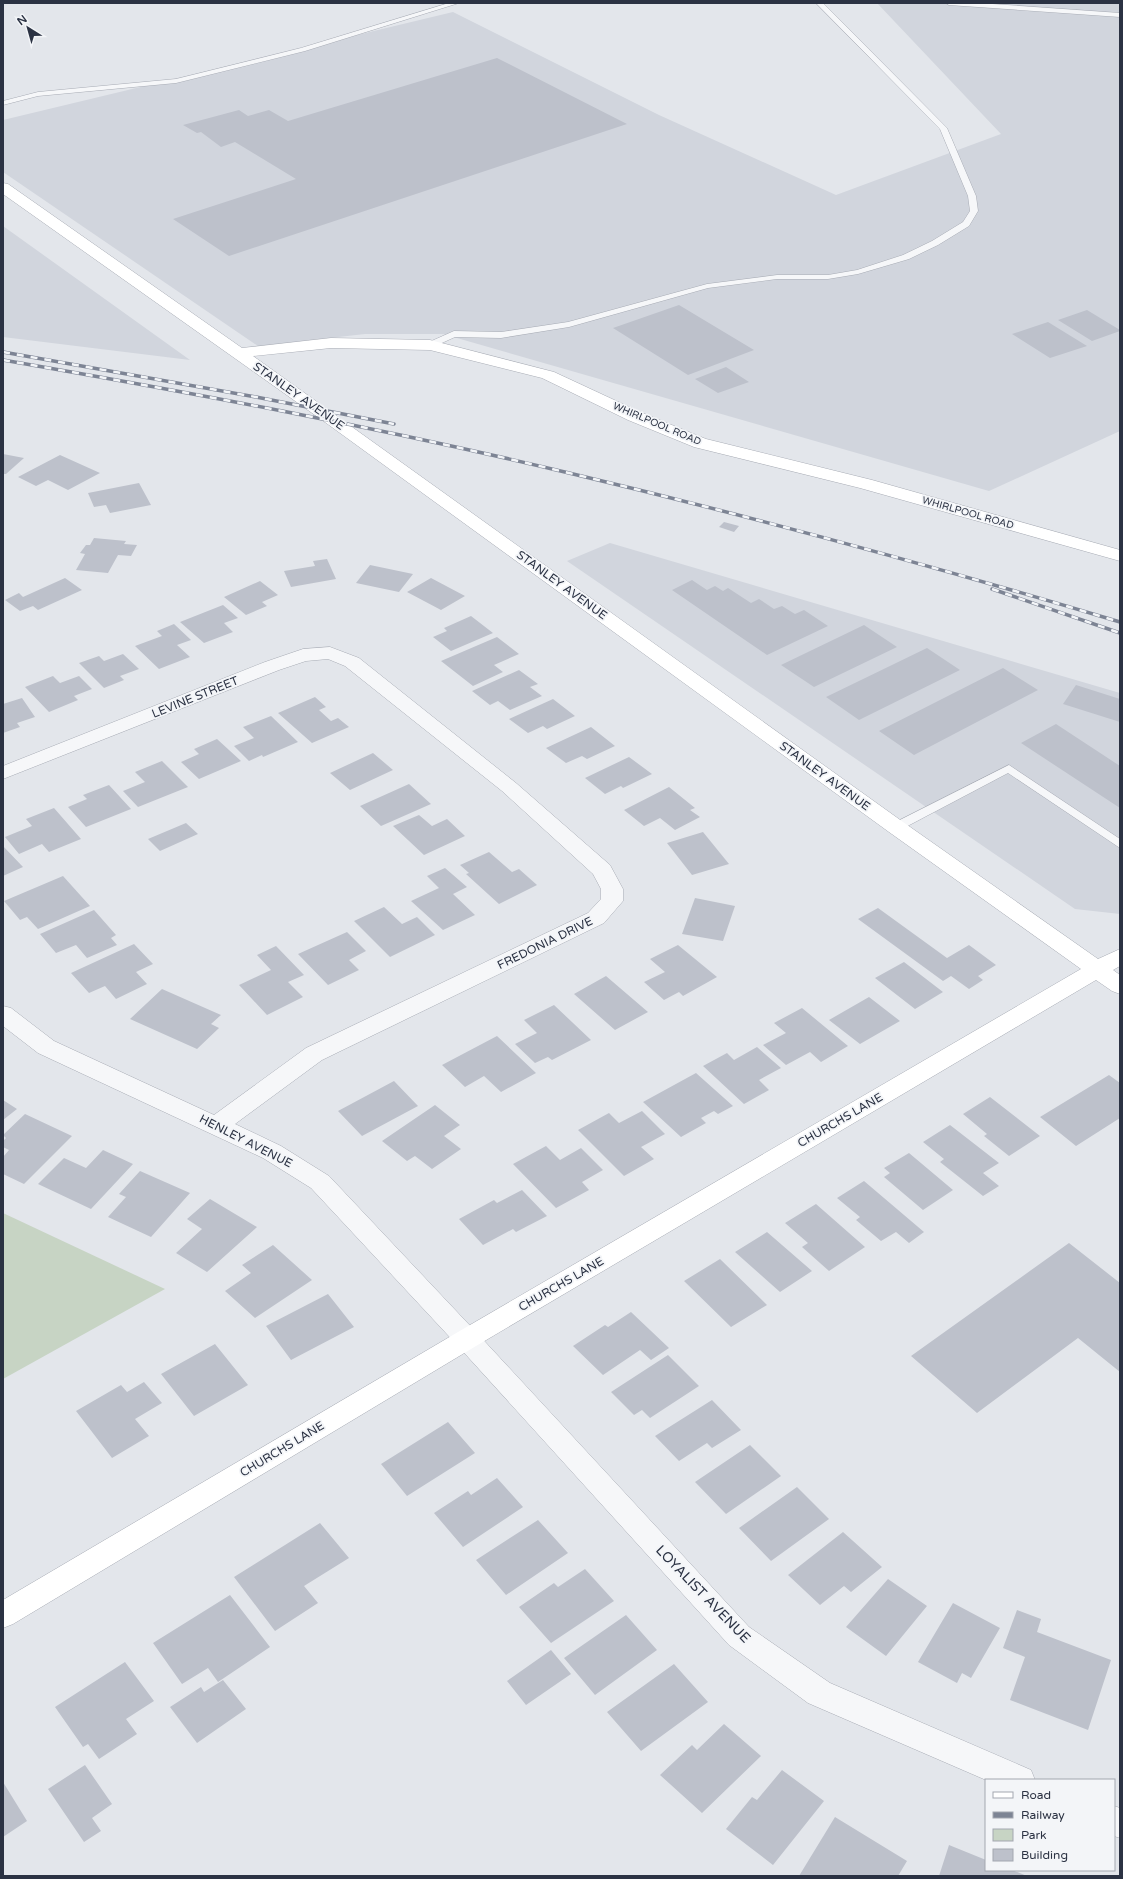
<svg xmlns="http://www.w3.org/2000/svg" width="1123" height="1879" font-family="'Varela Round',sans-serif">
	<rect width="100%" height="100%" fill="#e3e6eb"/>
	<!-- built -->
	<path fill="#d1d5dd" d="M877,3H1120V431L989,491L443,334H365L258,346L3,172V120L453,12L659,115L836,195L1001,134Z
		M3,226L190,360L3,337Z
		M610,543L1120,693V914L1075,909L567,561Z"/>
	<!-- green -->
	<path fill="#c7d4c4" d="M3,1213L165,1289L3,1379Z"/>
	<!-- building -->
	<path fill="#bdc1cb" d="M497,58L627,124L229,256L173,219L296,179L235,142L221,147L201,132L197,133L183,125L239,110L248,116L269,110L288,121Z
		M679,305L754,350L688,375L613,328Z
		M1087,310L1120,330V331L1092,341L1058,320Z
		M1048,322L1087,346L1050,358L1012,334Z
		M726,367L749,382L718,393L695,379Z
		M3,454L24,458L6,474H3Z
		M60,455L100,473L68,490L48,480L36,486L18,477Z
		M139,483L151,505L110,513L106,505L94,507L88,493Z
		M724,522L739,526L734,532L719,527Z
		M94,538L126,541L124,544L137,545L131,556L118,555L108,573L76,570L85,554L80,553L86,545H90Z
		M327,559L336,579L291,587L284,571L315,566L313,561Z
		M370,565L413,574L399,592L356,583Z
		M65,578L82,590L38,610L33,606L20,611L5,600L19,593L23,597Z
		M431,578L465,596L441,610L407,592Z
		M692,580L707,590L715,586L723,591L728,588L751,603L759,599L774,609L782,606L795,614L804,610L828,626L767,655L672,590Z
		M260,581L278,595L262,602L267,606L246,615L224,597Z
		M223,605L238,618L224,623L233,632L204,643L180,622Z
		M471,616L493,633L451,651L433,637L447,631L444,628Z
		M174,624L191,640L177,645L190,657L159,669L135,646L162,636L157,631Z
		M864,625L897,647L814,687L781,665Z
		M497,637L519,654L494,665L503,672L473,686L441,661Z
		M927,648L960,670L859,720L826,697Z
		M123,654L139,669L120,676L124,680L104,688L79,663L99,656L104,661Z
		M1003,668L1038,690L914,755L879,731Z
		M519,670L538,684L530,687L542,696L510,710L498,701L490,705L472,691Z
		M53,676L60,683L79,676L92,689L74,696L78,700L49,712L25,687Z
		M1076,685L1120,699V722L1063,704Z
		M315,697L326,707L319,710L331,721L338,718L349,727L312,743L278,713Z
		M22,698L35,717L17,723L20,727L3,733V704Z
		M553,699L575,716L547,729L543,726L528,733L509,719Z
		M271,716L298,742L263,757L262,755L249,761L234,746L254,738L243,727Z
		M1056,724L1120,766V808L1021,743Z
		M591,727L615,746L587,759L582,756L566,763L546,748Z
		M217,739L241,761L199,779L181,762L199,754L194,749Z
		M373,753L393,770L350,790L330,773Z
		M629,757L652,774L623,788L621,786L605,794L585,778Z
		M162,761L188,787L138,807L123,791L145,782L135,772Z
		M409,784L431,804L381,826L360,806Z
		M109,785L131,809L86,827L68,807L87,799L83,795Z
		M669,787L695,808L690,810L700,817L675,830L660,818L644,826L624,810Z
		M54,808L81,839L49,852L42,844L19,854L5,837L32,826L26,819Z
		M419,815L432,826L447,819L465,836L424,855L393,826Z
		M186,823L198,834L160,851L148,839Z
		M703,832L729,864L692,875L667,843Z
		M3,846L23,867L3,876Z
		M489,852L512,872L519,869L537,885L499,904L466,874L469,873L460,865Z
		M445,868L467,887L453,894L475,915L443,930L411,901L439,888L427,876Z
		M63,876L90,906L38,929L27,917L20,920L4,901Z
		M695,898L735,906L723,941L682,934Z
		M384,907L402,924L417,917L435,935L390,957L354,921Z
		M878,908L947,958L969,945L996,965L978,976L983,980L969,989L951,976L943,981L858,919Z
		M94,910L116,935L111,938L117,945L87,958L76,945L56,953L40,934Z
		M347,932L366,951L349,960L359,970L328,985L298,954Z
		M134,944L153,964L136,972L147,984L116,999L105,986L89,993L71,973Z
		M678,945L717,977L683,996L679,992L664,1000L644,982L665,972L650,959Z
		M276,946L304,975L288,982L303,997L267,1015L239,985L271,970L257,955Z
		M904,962L943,992L915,1009L875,978Z
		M606,976L648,1012L615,1030L574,994Z
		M162,989L221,1015L211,1024L219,1028L197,1049L130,1019Z
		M869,997L900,1021L860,1044L829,1020Z
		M554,1005L591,1040L552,1060L548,1057L535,1063L515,1044L537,1033L524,1020Z
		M802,1008L848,1046L821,1062L810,1052L786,1065L763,1045L786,1033L774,1023Z
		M497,1036L536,1073L501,1092L484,1076L465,1087L442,1065Z
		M757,1047L781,1068L759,1080L769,1090L744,1104L703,1066L727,1053L734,1060Z
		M696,1073L733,1106L718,1114L714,1111L701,1118L706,1123L681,1137L643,1102Z
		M1109,1075L1120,1083V1118L1076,1146L1040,1117Z
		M394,1081L418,1106L362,1136L338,1111Z
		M990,1097L1040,1136L1009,1156L984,1136L987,1134L963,1114Z
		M3,1100L17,1109L3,1120Z
		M435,1105L460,1125L444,1136L461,1149L432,1169L415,1156L407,1161L382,1141Z
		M642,1111L665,1134L641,1147L654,1159L624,1176L578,1130L609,1113L619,1123Z
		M25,1114L72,1136L24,1184L3,1174V1157L9,1150L3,1147V1141L6,1138L3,1135Z
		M950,1125L999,1163L983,1173L999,1186L983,1196L940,1162L944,1159L923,1142Z
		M546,1146L560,1160L581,1148L603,1170L582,1182L589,1190L556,1208L513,1164Z
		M103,1150L133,1164L91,1209L38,1184L64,1158L86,1168Z
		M909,1153L953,1190L923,1210L884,1177L890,1173L884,1168Z
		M140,1171L190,1193L151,1237L108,1217L126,1197L119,1194Z
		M864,1181L924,1232L909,1243L896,1232L881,1241L856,1220L860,1217L837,1198Z
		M522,1190L547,1216L516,1232L513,1229L483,1245L459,1219L494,1200L497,1203Z
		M210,1199L257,1227L207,1272L176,1253L202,1229L187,1219Z
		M816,1204L865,1247L829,1271L802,1247L808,1243L785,1223Z
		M767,1232L812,1271L780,1292L735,1252Z
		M1069,1243L1120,1283V1372L1078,1338L977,1413L911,1356Z
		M273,1245L312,1280L255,1318L225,1291L251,1273L242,1265Z
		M720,1259L767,1305L731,1327L684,1281Z
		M328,1294L354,1327L291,1360L266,1326Z
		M631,1312L669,1348L651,1360L640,1350L603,1375L573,1346L605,1325L608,1327Z
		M215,1344L248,1385L194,1416L161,1374Z
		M668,1355L699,1386L650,1418L642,1410L634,1415L611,1392Z
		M144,1382L162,1403L135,1419L149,1436L112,1458L76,1411L121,1385L127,1392Z
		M712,1400L741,1430L712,1448L707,1443L679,1461L655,1436Z
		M448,1422L475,1453L407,1496L381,1464Z
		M750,1445L781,1476L726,1514L695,1482Z
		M497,1478L523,1507L463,1547L434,1513L468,1491L471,1495Z
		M797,1487L829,1519L771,1561L739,1528Z
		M538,1520L568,1553L506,1595L476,1560Z
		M320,1523L349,1558L304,1586L318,1603L275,1631L234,1577Z
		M843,1532L882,1567L851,1592L844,1586L820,1605L788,1575Z
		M585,1569L614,1601L551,1643L519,1607L554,1583L558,1587Z
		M888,1579L927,1606L886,1656L846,1627Z
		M230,1595L270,1647L218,1682L208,1668L182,1684L153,1643Z
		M953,1603L1000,1628L971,1678L962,1673L957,1683L918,1662Z
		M1017,1610L1041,1619L1037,1632L1111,1660L1088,1730L1010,1700L1025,1657L1003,1648Z
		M626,1615L657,1650L595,1695L564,1658Z
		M551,1650L571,1674L526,1705L507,1681Z
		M125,1662L154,1701L126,1719L137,1734L99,1759L88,1744L83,1747L55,1707Z
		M674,1664L708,1702L641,1751L607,1712Z
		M223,1680L246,1709L197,1743L170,1707L201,1687L204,1692Z
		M724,1724L761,1756L702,1813L660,1775L692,1745L697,1750Z
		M85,1765L112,1804L92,1818L101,1831L84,1842L48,1789Z
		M782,1770L824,1801L773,1865L726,1829L752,1797L757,1800Z
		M3,1782L27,1821L3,1837Z
		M835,1817L907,1861L898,1876H799Z
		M949,1845L986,1860V1870H1012L1027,1876H939Z"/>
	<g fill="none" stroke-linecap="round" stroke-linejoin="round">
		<!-- lane casing -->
		<g stroke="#a8acb5" stroke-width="1">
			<path id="lane" d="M449,3H459L305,51L176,83L38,96L3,105V101L38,92L176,79L301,48Z
				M816,3H823L947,128L976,196L978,211L969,226L938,245L909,259L858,274L828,279H777L708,288L569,327L501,338L455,337L433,347H427V343L454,331L501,332L568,322L707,284L777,275H828L857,270L903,255L932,241L963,222L970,211L968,196L940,129Z
				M946,3H978L1120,13V17L949,5Z
				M1009,765L1120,839V848L1008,773L900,830L896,831L890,827L892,824Z"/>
		</g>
		<!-- street casing -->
		<g stroke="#a8acb5" stroke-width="1">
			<path id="street" d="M330,647L359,658L516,783L610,865L623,889V901L604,923L322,1060L235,1124L281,1146L329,1176L476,1332L749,1627L830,1683L1031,1770L1035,1780H986L808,1703L729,1645L458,1346L311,1188L263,1158L38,1053L3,1026V1006L11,1008L54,1041L214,1115L306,1048L588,913L601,899V889L593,874L502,791L345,666L328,659L306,661L279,670L3,779V766L265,662L303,649Z
				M1114,1806L1120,1808V1838L1114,1836Z"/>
		</g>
		<!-- secondary casing -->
		<g stroke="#a8acb5" stroke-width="1">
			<path id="secondary" d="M3,183L8,184L242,348L331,338L430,340L554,372L640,412L706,439L872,480L1120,550V561L860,488L694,447L628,420L542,378L430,350L331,348L253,356L903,822L1098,959L1120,949V966L1113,970L1120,975V994L1112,991L1096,980L476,1346L13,1624L3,1628V1600L458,1332L1081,969L889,832L329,425L3,194Z"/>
		</g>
		<!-- lane -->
		<use href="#lane" fill="#f6f7f9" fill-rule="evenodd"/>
		<!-- street -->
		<use href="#street" fill="#f6f7f9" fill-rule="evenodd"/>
		<!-- secondary -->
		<use href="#secondary" fill="#fff" fill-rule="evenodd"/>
		<!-- rail casing -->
		<g stroke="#7d8494" stroke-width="3.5">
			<path id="rail" d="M3,352L256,397L394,424
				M3,360C193,393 382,428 569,473C754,517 937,567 1120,622
				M992,589L1120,633"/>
		</g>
		<!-- rail -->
		<use href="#rail" stroke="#f3f5f8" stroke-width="2.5" stroke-dasharray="7" stroke-linecap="butt"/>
	</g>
	<g text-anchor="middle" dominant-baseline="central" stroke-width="3.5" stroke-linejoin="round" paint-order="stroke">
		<!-- far-street labels -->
		<g font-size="10" fill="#2b3243" stroke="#f3f5f8">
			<text transform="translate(657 424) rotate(23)">WHIRLPOOL ROAD</text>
			<text transform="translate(968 513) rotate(16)">WHIRLPOOL ROAD</text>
		</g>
		<!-- street labels -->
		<g font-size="12" fill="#2b3243" stroke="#f3f5f8">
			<text transform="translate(299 396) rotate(35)">STANLEY AVENUE</text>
			<text transform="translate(562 585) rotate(36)">STANLEY AVENUE</text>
			<text transform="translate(195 697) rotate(-22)">LEVINE STREET</text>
			<text transform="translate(825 776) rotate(36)">STANLEY AVENUE</text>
			<text transform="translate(545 943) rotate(-26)">FREDONIA DRIVE</text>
			<text transform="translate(840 1120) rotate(-30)">CHURCHS LANE</text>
			<text transform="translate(246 1141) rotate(27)">HENLEY AVENUE</text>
			<text transform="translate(561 1284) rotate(-30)">CHURCHS LANE</text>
			<text transform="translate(282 1449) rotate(-31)">CHURCHS LANE</text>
		</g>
		<!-- near-street labels -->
		<g font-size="14" fill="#2b3243" stroke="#f3f5f8">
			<text transform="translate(703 1594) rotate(46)">LOYALIST AVENUE</text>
		</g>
	</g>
	<!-- border -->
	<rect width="1123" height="1879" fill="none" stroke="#2b3243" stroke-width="8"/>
	<!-- legend -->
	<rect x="985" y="1779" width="130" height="92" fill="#f3f5f8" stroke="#a3a7b0"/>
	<rect x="993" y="1792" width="20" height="6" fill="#ffffff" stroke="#a3a7b0"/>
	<text x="1021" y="1799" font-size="12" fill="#2b3243">Road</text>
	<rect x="993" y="1812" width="20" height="6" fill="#7d8494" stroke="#a3a7b0"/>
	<text x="1021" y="1819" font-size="12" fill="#2b3243">Railway</text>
	<rect x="993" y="1829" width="20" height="12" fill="#c7d4c4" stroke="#a3a7b0"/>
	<text x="1021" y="1839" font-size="12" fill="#2b3243">Park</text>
	<rect x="993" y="1849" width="20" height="12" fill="#bdc1cb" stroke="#a3a7b0"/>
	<text x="1021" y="1859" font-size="12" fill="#2b3243">Building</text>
	<!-- north arrow -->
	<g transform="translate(28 28) rotate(323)" stroke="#f3f5f8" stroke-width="3" paint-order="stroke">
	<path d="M0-3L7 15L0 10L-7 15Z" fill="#2b3243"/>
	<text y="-6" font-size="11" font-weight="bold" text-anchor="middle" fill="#2b3243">N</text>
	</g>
</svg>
